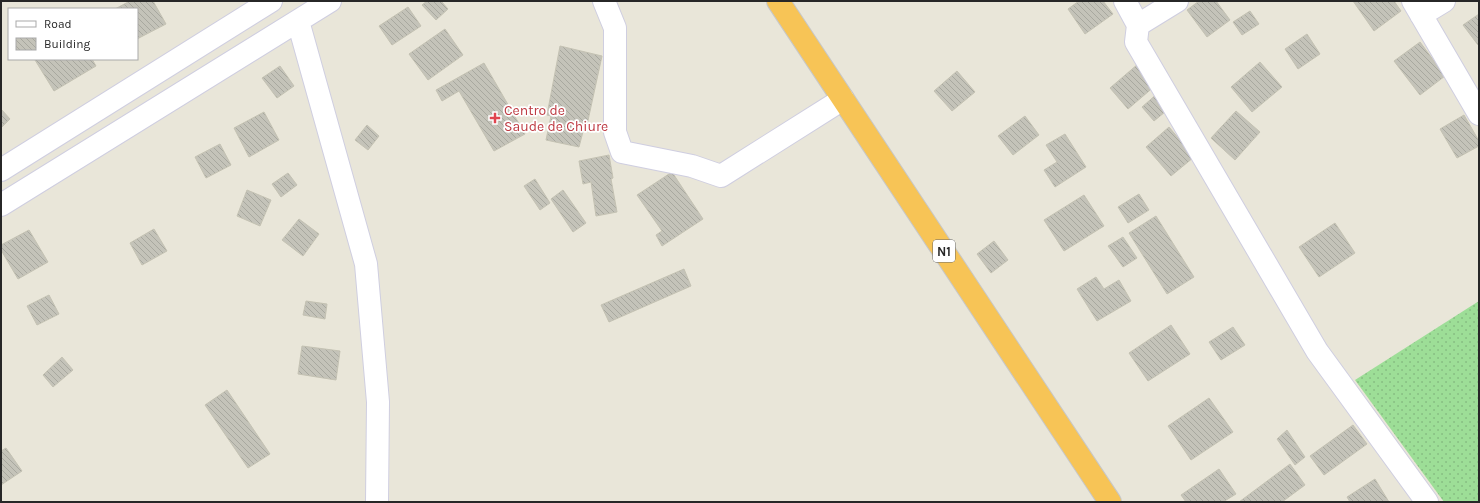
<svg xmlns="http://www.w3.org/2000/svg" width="1480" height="503" font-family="Karla,sans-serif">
	<defs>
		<pattern id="grass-dots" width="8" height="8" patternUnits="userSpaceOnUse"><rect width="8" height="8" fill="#9dde97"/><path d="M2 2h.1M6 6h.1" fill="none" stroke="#87be82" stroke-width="1.8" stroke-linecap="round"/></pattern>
		<pattern id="building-back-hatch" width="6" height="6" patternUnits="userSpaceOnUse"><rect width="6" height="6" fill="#c4c3b9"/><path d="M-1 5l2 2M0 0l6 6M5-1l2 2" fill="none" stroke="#a8a89f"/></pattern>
	</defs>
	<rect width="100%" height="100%" fill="#e9e6d9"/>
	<!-- grass -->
	<path fill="url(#grass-dots)" d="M1479,301V502H1444L1355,380Z"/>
	<!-- building -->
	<path fill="url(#building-back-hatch)" stroke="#c4c2b3" d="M130,1H153L166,24L137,39V9H115Z
		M427,1H441L448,9L436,20L422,5Z
		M1079,1H1103L1113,14L1085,34L1068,9Z
		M1199,1H1216L1230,20L1207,37L1187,10Z
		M1353,1H1394L1401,11L1374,31Z
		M408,7L421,26L392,45L379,26Z
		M1250,11L1259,24L1242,35L1233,22Z
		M1479,14V45H1478L1463,25Z
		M445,29L463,55L428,80L409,54Z
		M1307,34L1320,54L1298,69L1285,49Z
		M1420,42L1445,76L1420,95L1394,61Z
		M560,46L602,56L587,125L585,124L579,147L546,140L551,116L547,115Z
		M37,59H92L96,66L54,91L35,60Z
		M1260,62L1282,87L1252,112L1231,87Z
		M484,63L525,134L494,151L459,91L442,101L436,90Z
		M1138,64L1156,85L1128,109L1110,88Z
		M280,66L294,86L277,98L262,78Z
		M957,71L975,92L952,111L934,91Z
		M1158,93L1171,107L1154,121L1142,107Z
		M1,109L10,119L1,128Z
		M1236,111L1260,132L1235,160L1211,138Z
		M264,112L279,140L249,157L234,128Z
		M1464,115L1479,141V146L1457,158L1440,129Z
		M1025,116L1039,135L1013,155L998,136Z
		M367,125L379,136L368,150L355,140Z
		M1169,127L1194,157L1171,176L1146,147Z
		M1065,134L1086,167L1055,187L1044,170L1057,162L1046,145Z
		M220,144L231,165L206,178L195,157Z
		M609,155L613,178L611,179L617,212L596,216L591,182L583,184L579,161Z
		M672,172L703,219L662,246L656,235L662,231L637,195Z
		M288,173L297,185L281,197L272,184Z
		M535,179L550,203L540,210L524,186Z
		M247,190L271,200L260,226L237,216Z
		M563,190L586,223L573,232L551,199Z
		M1139,194L1149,210L1128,223L1118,207Z
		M1084,195L1104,226L1064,251L1044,220Z
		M1156,216L1194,277L1167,294L1129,233Z
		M299,219L319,234L303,256L282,240Z
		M1335,223L1355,253L1319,277L1299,247Z
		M154,229L167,251L142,265L130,243Z
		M29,230L48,262L18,279L1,250V245Z
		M1123,237L1137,258L1123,267L1108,246Z
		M994,241L1008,260L991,273L977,254Z
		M684,269L691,286L609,322L601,305Z
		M1096,277L1104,289L1119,280L1131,301L1097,321L1077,289Z
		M49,295L59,314L37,325L27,306Z
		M306,301L327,304L325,319L303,315Z
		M1171,325L1190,354L1148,381L1129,353Z
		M1233,327L1245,345L1221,360L1209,342Z
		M302,346L340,351L336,380L298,374Z
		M62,357L73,370L53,387L43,375Z
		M227,390L270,454L248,468L205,405Z
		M1209,398L1233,432L1191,460L1168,426Z
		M1353,425L1367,444L1324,475L1310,456Z
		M1287,430L1305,457L1295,465L1277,439Z
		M6,448L22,471L1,485V451Z
		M1290,464L1305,485L1282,502H1239Z
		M1219,469L1236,494L1223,502H1186L1181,495Z
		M1375,479L1389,502H1350L1347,497Z"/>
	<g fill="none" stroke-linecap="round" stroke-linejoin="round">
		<!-- minor casing -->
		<g stroke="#cfcee0" stroke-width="24">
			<path id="minor" d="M604,1L615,28V132L622,152L692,166L721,176L843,99
				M1125,1L1138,25L1136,42L1317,351L1427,502
				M1413,1L1479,114
				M1421,15L1444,1
				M298,21L366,264L378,402L377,502
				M1138,25L1177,1
				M1,170L271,1
				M1,205L330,1"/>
		</g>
		<!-- highway casing -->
		<g stroke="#c7c7c7" stroke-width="24">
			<path id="highway" d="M778,1L1110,502"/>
		</g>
		<!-- minor -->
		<use href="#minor" stroke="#fff" stroke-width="22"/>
		<!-- highway -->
		<use href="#highway" stroke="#f7c456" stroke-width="22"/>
	</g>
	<!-- markers -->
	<path fill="#e0444e" stroke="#fff" stroke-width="1.5" d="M493 112h4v4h4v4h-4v4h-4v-4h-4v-4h4z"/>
	<g text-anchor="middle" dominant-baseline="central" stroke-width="3.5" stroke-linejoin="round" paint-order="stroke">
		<!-- shield labels -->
		<rect fill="#fff" stroke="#686868" stroke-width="1" x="933" y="240" width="22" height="22" rx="3"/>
		<g font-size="13" font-weight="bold" fill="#272727">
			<text x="944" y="251">N1</text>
		</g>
		<!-- health labels -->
		<g font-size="14" fill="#be3a42" stroke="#fff" text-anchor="start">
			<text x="504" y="110">Centro de<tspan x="504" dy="16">Saude de Chiure</tspan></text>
		</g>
	</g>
	<!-- border -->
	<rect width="1480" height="503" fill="none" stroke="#272727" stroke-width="4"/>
	<!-- legend -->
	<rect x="8" y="8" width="130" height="52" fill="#ffffff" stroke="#a9a9a9"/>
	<rect x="16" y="21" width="20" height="6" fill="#ffffff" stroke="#a9a9a9"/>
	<text x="44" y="28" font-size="12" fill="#272727">Road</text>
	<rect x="16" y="38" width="20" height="12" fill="url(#building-back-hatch)" stroke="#a9a9a9"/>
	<text x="44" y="48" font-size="12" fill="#272727">Building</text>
</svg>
